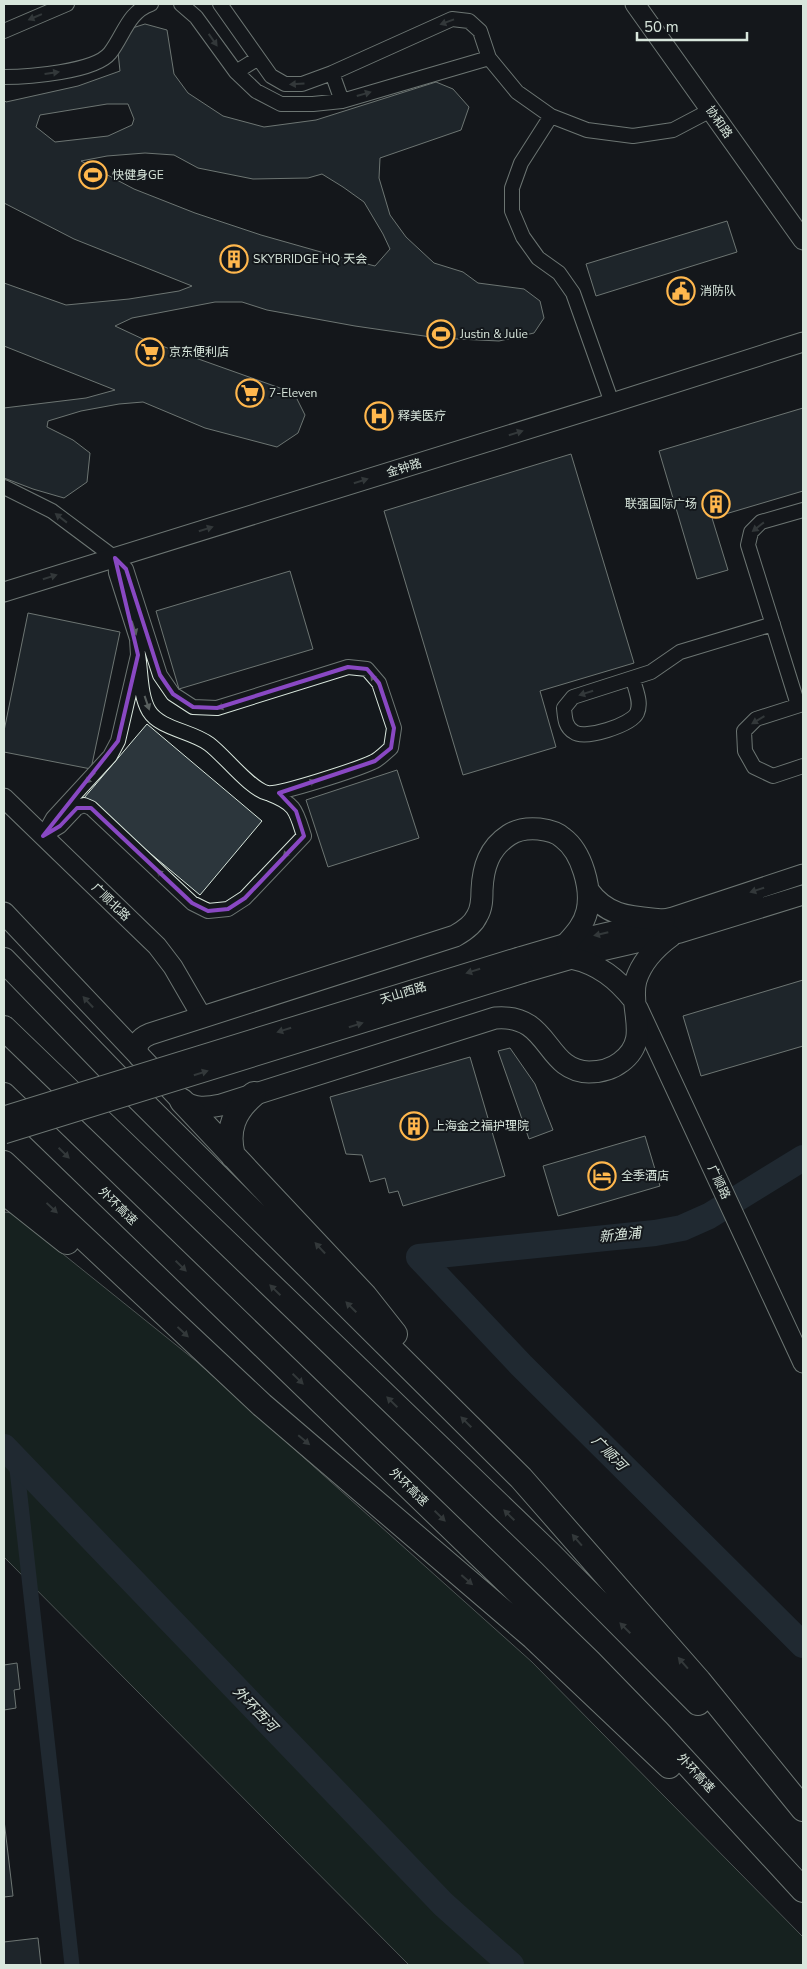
<svg xmlns="http://www.w3.org/2000/svg" width="807" height="1969" font-family="'Nunito Sans','Noto Sans SC',sans-serif">
	<rect width="100%" height="100%" fill="#14181c"/>
	<!-- green -->
	<path fill="#1a2d24" stroke="#939e99" d="M4,1212L12,1213L196,1361L532,1662L803,1937V1965H409L4,1557Z"/>
	<g fill="none" stroke-linecap="round" stroke-linejoin="round">
		<!-- canal -->
		<path stroke="#2f3f4d" stroke-width="15" d="M16,1460L72,1965"/>
		<!-- river -->
		<path stroke="#2f3f4d" stroke-width="26" d="M419,1257L521,1365L803,1645
			M419,1257L655,1233L682,1228L709,1216L803,1158
			M4,1447L443,1904L511,1965"/>
	</g>
	<!-- building -->
	<path fill="#2c363c" stroke="#d8e6dc" fill-rule="evenodd" d="M145,24L167,30L174,74L188,93L223,116L264,127L316,120L436,82L453,89L469,107L461,130L380,158L379,178L390,215L406,237L434,263L463,272L478,283L524,289L540,301L544,318L534,333L499,341L438,338L355,326L267,310L242,302H215L132,318L115,326L145,340L294,393L305,415L298,433L277,447L205,428L143,402L119,404L81,411L48,421L47,427L73,440L90,453L87,482L64,498L33,489L4,478V408L86,398L115,390L4,346V283L66,305L129,299L179,291L192,286L74,239L4,203V100L6,102L78,86L120,71L117,43L126,30ZM107,104H128L134,119L132,125L108,136L55,142L36,127L40,115ZM145,153L174,155L198,168L253,179L308,178L322,174L343,187L364,202L383,234L390,249L375,266L328,254L261,235L195,213L134,189L81,161L107,156Z
		M727,221L737,252L596,296L586,264Z
		M803,408V491L712,518L728,570L697,579L659,451Z
		M571,454L634,663L540,691L556,747L463,775L384,511Z
		M290,571L313,649L179,689L156,611Z
		M28,613L120,632L91,769L4,752V731Z
		M147,724L262,821L200,895L84,798Z
		M397,770L419,838L328,867L306,800Z
		M803,980V1046L701,1076L683,1016Z
		M510,1048L535,1084L553,1130L529,1139L498,1051Z
		M470,1057L505,1176L403,1206L398,1191L389,1193L385,1178L370,1182L362,1155L346,1154L330,1097Z
		M645,1136L660,1186L558,1216L543,1166Z
		M17,1663L20,1689L14,1690L16,1708L4,1710V1665Z
		M4,1820L13,1896L4,1897Z
		M38,1938L41,1965H4V1942Z"/>
	<g fill="none" stroke-linecap="round" stroke-linejoin="round">
		<!-- street casing -->
		<g stroke="#d8e6dc" stroke-width="16">
			<path id="street" d="M181,4L196,17L236,72L256,91L281,104H313L342,101L489,58
				M220,4L271,76L285,84H302L332,73L452,19L469,21L480,31L489,58L517,92L551,116L587,130L633,136L673,130L711,110
				M4,31L67,4
				M236,72L257,59
				M332,73L342,101
				M4,77C28,77 95,72 110,53C124,35 128,12 151,4
				M551,116L521,163L512,188V211L523,237L538,258L559,273L573,293L612,403
				M4,487L52,511L115,558L126,569L160,675L173,694L193,707L217,708L348,667L367,669L379,683L394,728L391,748C386,752 380,759 373,762C358,769 280,795 267,793C250,789 224,755 209,744C192,731 160,729 149,711C140,696 141,672 138,655
				M633,679C635,689 642,702 637,713C631,725 585,740 574,732C565,727 565,718 564,708L573,697L651,672L680,652L773,624
				M803,704L756,719L744,731L745,751L754,767L773,776L803,766
				M798,705L748,545L751,532L761,522L803,510
				M44,834L53,818L110,756L118,741L138,655L137,639L116,573L115,558
				M43,836L60,826L77,808L84,805L91,808L192,903L208,911L228,909L245,898L304,836C296,811 296,804 270,794"/>
		</g>
		<!-- secondary casing -->
		<g stroke="#d8e6dc" stroke-width="21">
			<path id="secondary" d="M635,4L803,240
				M4,592L612,403L803,342
				M4,798L157,946L173,967L202,1017
				M519,957L587,937L673,917L803,874
				M524,973L593,953L680,933L803,895
				M638,1008L803,1363"/>
		</g>
		<!-- primary casing -->
		<g stroke="#d8e6dc" stroke-width="23">
			<path id="primary" d="M588,890C608,918 633,917 664,920
				M4,913L182,1101C195,1109 206,1108 221,1105L495,1018C551,1013 544,1071 589,1072C600,1072 612,1069 621,1062C652,1039 628,1009 636,980C642,961 656,947 671,936
				M571,958C599,964 617,979 634,1000
				M139,1056C134,1045 140,1038 150,1034L455,936C464,931 473,925 477,916C482,908 482,899 482,890C483,867 489,848 509,835C518,829 528,828 539,829C547,830 557,832 563,838C582,852 592,889 587,911C584,924 576,933 567,943"/>
		</g>
		<!-- highway casing -->
		<g stroke="#d8e6dc" stroke-width="26">
			<path id="highway" d="M4,960L122,1082L521,1478L699,1681L803,1809
				M4,1028L550,1554L698,1703
				M4,1095L589,1661L658,1732L803,1890
				M182,1101L365,1296L395,1334
				M233,1156C226,1130 234,1111 254,1094
				M4,1163L262,1405L533,1637L669,1766
				M4,1192L67,1242"/>
		</g>
		<!-- street -->
		<use href="#street" stroke="#14181c" stroke-width="14"/>
		<!-- secondary -->
		<use href="#secondary" stroke="#14181c" stroke-width="19"/>
		<!-- primary -->
		<use href="#primary" stroke="#14181c" stroke-width="21"/>
		<!-- highway -->
		<use href="#highway" stroke="#14181c" stroke-width="24"/>
		<!-- secondary-bridge casing -->
		<g stroke="#d8e6dc" stroke-width="21" stroke-linecap="butt">
			<path id="secondary-bridge" d="M4,1116L519,957
				M4,1134L524,973"/>
		</g>
		<!-- secondary-bridge -->
		<use href="#secondary-bridge" stroke="#14181c" stroke-width="19"/>
	</g>
	<!-- one-way arrows -->
	<defs><path id="oneway-solid" d="M-6-.8H1V-3.2L6.5 0L1 3.2V.8H-6Z" transform="scale(1.25)"/></defs>
	<g fill="#59605f">
		<use href="#oneway-solid" transform="translate(35 17) rotate(157)"/>
		<use href="#oneway-solid" transform="translate(447 22) rotate(160)"/>
		<use href="#oneway-solid" transform="translate(213 40) rotate(55)"/>
		<use href="#oneway-solid" transform="translate(52 73) rotate(-8)"/>
		<use href="#oneway-solid" transform="translate(297 84) rotate(176)"/>
		<use href="#oneway-solid" transform="translate(364 94) rotate(-16)"/>
		<use href="#oneway-solid" transform="translate(516 433) rotate(-17)"/>
		<use href="#oneway-solid" transform="translate(361 481) rotate(-17)"/>
		<use href="#oneway-solid" transform="translate(61 518) rotate(-142)"/>
		<use href="#oneway-solid" transform="translate(758 527) rotate(142)"/>
		<use href="#oneway-solid" transform="translate(206 529) rotate(-17)"/>
		<use href="#oneway-solid" transform="translate(50 577) rotate(-17)"/>
		<use href="#oneway-solid" transform="translate(134 628) rotate(72)"/>
		<use href="#oneway-solid" transform="translate(375 680) rotate(-127)"/>
		<use href="#oneway-solid" transform="translate(586 693) rotate(163)"/>
		<use href="#oneway-solid" transform="translate(147 703) rotate(71)"/>
		<use href="#oneway-solid" transform="translate(224 706) rotate(163)"/>
		<use href="#oneway-solid" transform="translate(758 720) rotate(149)"/>
		<use href="#oneway-solid" transform="translate(90 778) rotate(133)"/>
		<use href="#oneway-solid" transform="translate(309 783) rotate(-18)"/>
		<use href="#oneway-solid" transform="translate(288 852) rotate(133)"/>
		<use href="#oneway-solid" transform="translate(162 875) rotate(-137)"/>
		<use href="#oneway-solid" transform="translate(757 890) rotate(162)"/>
		<use href="#oneway-solid" transform="translate(601 934) rotate(167)"/>
		<use href="#oneway-solid" transform="translate(473 971) rotate(163)"/>
		<use href="#oneway-solid" transform="translate(88 1002) rotate(-133)"/>
		<use href="#oneway-solid" transform="translate(356 1025) rotate(-17)"/>
		<use href="#oneway-solid" transform="translate(284 1030) rotate(163)"/>
		<use href="#oneway-solid" transform="translate(201 1073) rotate(-17)"/>
		<use href="#oneway-solid" transform="translate(64 1153) rotate(44)"/>
		<use href="#oneway-solid" transform="translate(52 1208) rotate(43)"/>
		<use href="#oneway-solid" transform="translate(320 1248) rotate(-133)"/>
		<use href="#oneway-solid" transform="translate(181 1266) rotate(44)"/>
		<use href="#oneway-solid" transform="translate(275 1290) rotate(-136)"/>
		<use href="#oneway-solid" transform="translate(351 1307) rotate(-135)"/>
		<use href="#oneway-solid" transform="translate(183 1332) rotate(43)"/>
		<use href="#oneway-solid" transform="translate(298 1379) rotate(44)"/>
		<use href="#oneway-solid" transform="translate(392 1402) rotate(-136)"/>
		<use href="#oneway-solid" transform="translate(466 1422) rotate(-135)"/>
		<use href="#oneway-solid" transform="translate(304 1440) rotate(40)"/>
		<use href="#oneway-solid" transform="translate(509 1515) rotate(-136)"/>
		<use href="#oneway-solid" transform="translate(440 1516) rotate(44)"/>
		<use href="#oneway-solid" transform="translate(577 1540) rotate(-131)"/>
		<use href="#oneway-solid" transform="translate(467 1580) rotate(41)"/>
		<use href="#oneway-solid" transform="translate(625 1628) rotate(-135)"/>
		<use href="#oneway-solid" transform="translate(683 1663) rotate(-131)"/>
	</g>
	<!-- marked area -->
	<path d="M0 0H807V1969H0ZM115,558L126,569L160,675L173,694L193,707L217,708L348,667L367,669L379,683L394,728L391,748L375,761L279,793L296,811L304,836L245,898L228,909L208,911L192,903L91,808H77L60,826L43,836L118,741L138,655Z" fill="#14181c" fill-opacity=".55" fill-rule="evenodd"/>
	<path fill="none" stroke="#8948c3" stroke-width="4" stroke-linejoin="round" d="M115,558L126,569L160,675L173,694L193,707L217,708L348,667L367,669L379,683L394,728L391,748L375,761L279,793L296,811L304,836L245,898L228,909L208,911L192,903L91,808H77L60,826L43,836L118,741L138,655Z"/>
	<!-- icons -->
	<defs>
		<g id="stadium-ring" transform="scale(1.4375)"><circle r="9.5" fill="#14181c" stroke="#ffb74d" stroke-width="1.5"/><path d="M0-5a6.5 5 0 1 0 0 10a6.5 5 0 1 0 0-10ZM-3.5-1.8h7v3.6h-7Z" fill="#ffb74d"/></g>
		<g id="building-ring" transform="scale(1.4375)"><circle r="9.5" fill="#14181c" stroke="#ffb74d" stroke-width="1.5"/><path d="M-4-6H4V6H1V3H-1V6H-4ZM-2.5-4.3h1.7v1.8h-1.7ZM.8-4.3h1.7v1.8H.8ZM-2.5-1h1.7V.8h-1.7ZM.8-1h1.7V.8H.8Z" fill="#ffb74d"/></g>
		<g id="civic-ring" transform="scale(1.4375)"><circle r="9.5" fill="#14181c" stroke="#ffb74d" stroke-width="1.5"/><path d="M-.6-6.5H3V-4.5H.6V-3L4-1V1h2V6H-6V1h2V-1L-.6-3ZM-1.2 2.5V6h2.4V2.5Z" fill="#ffb74d"/></g>
		<g id="supermarket-ring" transform="scale(1.4375)"><circle r="9.5" fill="#14181c" stroke="#ffb74d" stroke-width="1.5"/><path d="M-6-5.5h2.5l.6 2H6L4.5 2H-2.5L-4.4-4H-6ZM-1.5 3.2a1.3 1.3 0 1 0 .1 0ZM3 3.2a1.3 1.3 0 1 0 .1 0Z" fill="#ffb74d"/></g>
		<g id="hospital-ring" transform="scale(1.4375)"><circle r="9.5" fill="#14181c" stroke="#ffb74d" stroke-width="1.5"/><path d="M-5-5h3v3.5h4V-5h3V5h-3V1.5h-4V5h-3Z" fill="#ffb74d"/></g>
		<g id="hotel-ring" transform="scale(1.4375)"><circle r="9.5" fill="#14181c" stroke="#ffb74d" stroke-width="1.5"/><path d="M-6-4.5h1.5V1H6V5H4.5V3h-9V5H-6ZM-4 0a1.8 1.8 0 1 1 3.6 0ZM.5 0V-2.5h3Q6-2.5 6 0Z" fill="#ffb74d"/></g>
	</defs>
	<g fill-rule="evenodd">
		<use href="#stadium-ring" x="93" y="175"/>
		<use href="#building-ring" x="234" y="259"/>
		<use href="#civic-ring" x="681" y="291"/>
		<use href="#stadium-ring" x="441" y="334"/>
		<use href="#supermarket-ring" x="150" y="352"/>
		<use href="#supermarket-ring" x="250" y="393"/>
		<use href="#hospital-ring" x="379" y="416"/>
		<use href="#building-ring" x="716" y="504"/>
		<use href="#building-ring" x="414" y="1126"/>
		<use href="#hotel-ring" x="602" y="1176"/>
	</g>
	<g text-anchor="middle" dominant-baseline="central" stroke-width="4" stroke-linejoin="round" paint-order="stroke">
		<!-- street labels -->
		<g font-size="12" fill="#d8e6dc" stroke="#14181c">
			<text transform="translate(719 122) rotate(55)">协和路</text>
			<text transform="translate(404 468) rotate(-17)">金钟路</text>
			<text transform="translate(111 902) rotate(44)">广顺北路</text>
			<text transform="translate(403 993) rotate(-17)">天山西路</text>
			<text transform="translate(719 1182) rotate(65)">广顺路</text>
			<text transform="translate(118 1206) rotate(44)">外环高速</text>
			<text transform="translate(409 1487) rotate(44)">外环高速</text>
			<text transform="translate(696 1773) rotate(47)">外环高速</text>
		</g>
		<!-- poi labels -->
		<g font-size="12" fill="#d8e6dc" stroke="#14181c" text-anchor="start">
			<text x="112" y="175">快健身GE</text>
			<text x="253" y="259">SKYBRIDGE HQ 天会</text>
			<text x="700" y="291">消防队</text>
			<text x="460" y="334">Justin &amp; Julie</text>
			<text x="169" y="352">京东便利店</text>
			<text x="269" y="393">7-Eleven</text>
			<text x="398" y="416">释美医疗</text>
			<text x="697" y="504" text-anchor="end">联强国际广场</text>
			<text x="433" y="1126">上海金之福护理院</text>
			<text x="621" y="1176">全季酒店</text>
		</g>
		<!-- water labels -->
		<g font-size="14" font-style="italic" fill="#d8e6dc" stroke="#14181c">
			<text transform="translate(620 1235) rotate(-6)">新渔浦</text>
			<text transform="translate(609 1453) rotate(45)">广顺河</text>
			<text transform="translate(255 1709) rotate(46)">外环西河</text>
		</g>
	</g>
	<!-- border -->
	<rect width="807" height="1969" fill="none" stroke="#d8e6dc" stroke-width="10"/>
	<!-- scale -->
	<path d="M637 32v8h110v-8" fill="none" stroke="#d8e6dc" stroke-width="2.5"/>
	<text x="644" y="32" font-size="15" fill="#d8e6dc" stroke="#14181c" stroke-width="4" paint-order="stroke">50 m</text>
</svg>
